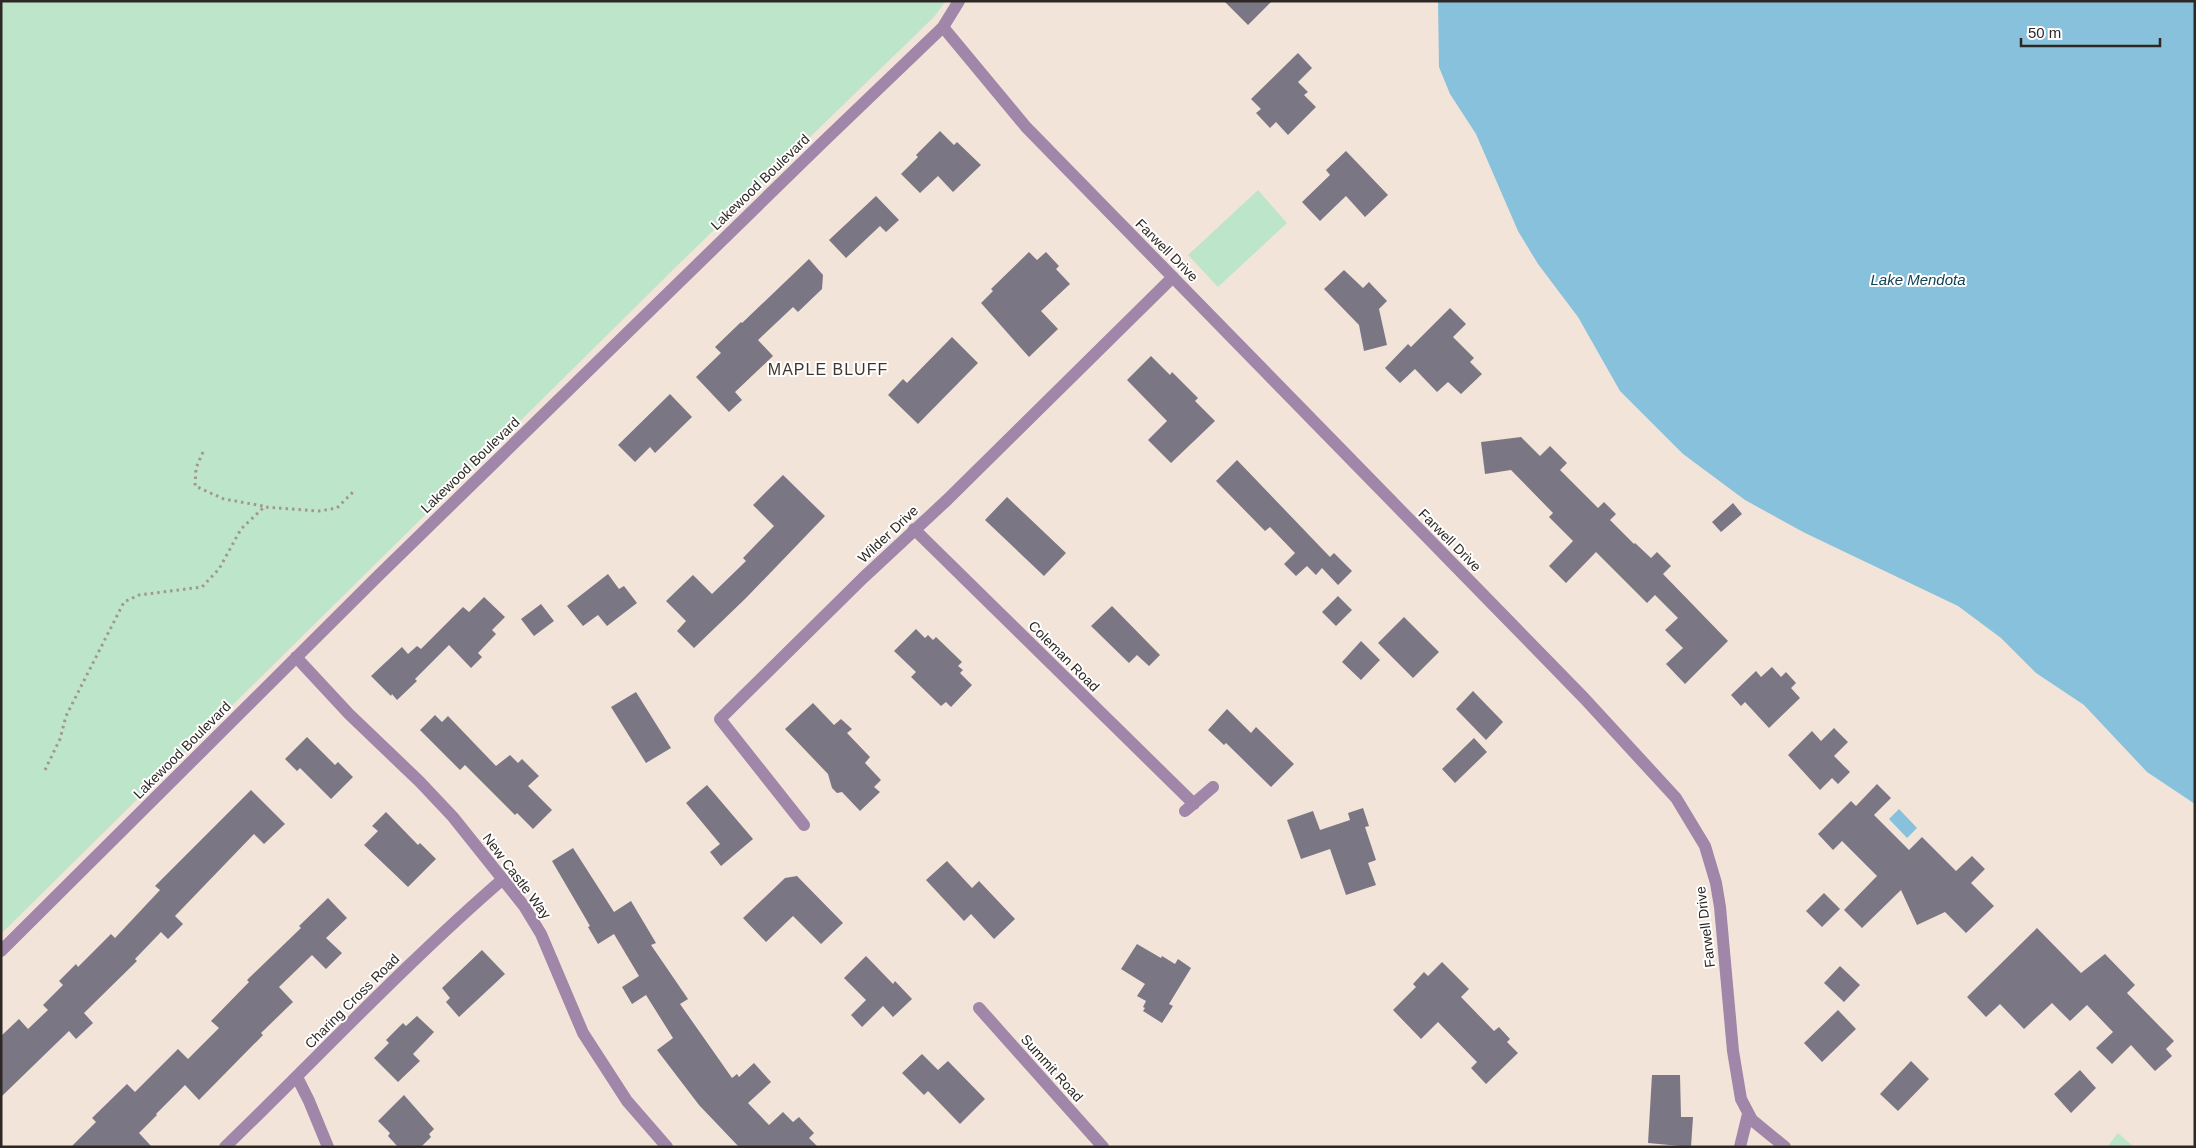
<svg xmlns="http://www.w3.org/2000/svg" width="2196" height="1148" font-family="Arial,sans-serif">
	<rect width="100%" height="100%" fill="#f3e4da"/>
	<!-- green -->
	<path fill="#bde5ca" d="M1,1H946L934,17L683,260L1,934Z
		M1258,190L1287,223L1218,287L1188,255Z
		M2118,1133L2134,1147H2107Z"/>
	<!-- water -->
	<path fill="#88c1db" d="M1438,1H2195V804L2147,772L2084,705L2036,673L2001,638L1958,606L1805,533L1745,500L1683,454L1620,391L1578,317L1538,264L1518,231L1476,134L1450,94L1439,67Z
		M1899,809L1917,828L1907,838L1889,819Z"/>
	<!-- building -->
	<path fill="#7b7684" d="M1224,1H1272L1248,25Z
		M1298,53L1312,68L1298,82L1308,92L1304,95L1316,107L1288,135L1276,122L1270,128L1256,113L1261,109L1251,99Z
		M940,131L954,145L957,142L981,165L953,192L938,176L920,193L901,174L918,157L916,155Z
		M1346,151L1388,195L1365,217L1346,196L1320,221L1302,202L1330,175L1326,170Z
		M876,196L899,220L886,232L880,226L846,258L829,240Z
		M1029,252L1037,260L1046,252L1059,266L1056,269L1070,284L1041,311L1058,329L1029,357L981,303L993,291L991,289Z
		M809,259L823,275L822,289L798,312L793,307L758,340L773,356L735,392L742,400L729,412L696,377L721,353L715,347L741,322L742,323Z
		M1344,270L1363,288L1369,282L1387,301L1379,309L1387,345L1364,351L1359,325L1324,289Z
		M1450,308L1466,324L1453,337L1474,358L1470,362L1482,374L1461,394L1448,382L1437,392L1415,369L1400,383L1385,368L1408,344L1411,347Z
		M952,337L978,363L918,424L888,395L903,379L907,383Z
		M1151,356L1170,375L1172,372L1198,398L1195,401L1215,421L1171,463L1148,440L1167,421L1127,380Z
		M670,394L692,417L655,453L650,447L635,462L618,445Z
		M1521,437L1540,456L1550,446L1567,463L1560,470L1598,508L1604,502L1616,514L1610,520L1634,544L1635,543L1651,558L1657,552L1671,566L1663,574L1728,641L1685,684L1666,664L1683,648L1665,630L1678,618L1655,595L1647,603L1596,552L1566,583L1549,566L1573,541L1549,517L1553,513L1511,470L1485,474L1481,442Z
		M1237,460L1330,557L1334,553L1352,571L1338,585L1322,568L1316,575L1307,566L1296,576L1284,564L1295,553L1270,527L1265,531L1216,481Z
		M783,475L825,516L746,598L694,648L677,631L686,621L666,601L693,575L712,594L746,561L743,558L774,526L753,505Z
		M1007,497L1066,553L1044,576L985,520Z
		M1733,503L1742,514L1721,532L1712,522Z
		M608,574L619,589L624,586L637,603L607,626L598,615L583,626L567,606Z
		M1338,596L1352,610L1336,626L1322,612Z
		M484,597L505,617L492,630L496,634L478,653L482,657L471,668L449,645L415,679L417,681L397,700L392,694L391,696L371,676L402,647L408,654L417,646L421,649L463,607L469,612Z
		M541,604L554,621L534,636L521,619Z
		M1112,606L1160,655L1149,666L1137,655L1129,663L1091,626Z
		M1404,617L1439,652L1413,678L1378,643Z
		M916,629L925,638L928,635L933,640L936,637L962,662L958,666L963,670L960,673L972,685L951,707L946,702L941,706L911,677L916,672L894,651Z
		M1361,641L1380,660L1361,680L1342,662Z
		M1772,667L1781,677L1786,672L1796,683L1791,688L1800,698L1769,728L1745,702L1741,706L1731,695L1756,671L1761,677Z
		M1473,691L1503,722L1486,740L1456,709Z
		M636,692L671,748L646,763L611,707Z
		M813,703L834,725L841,719L852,729L847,733L870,757L865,763L881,780L874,787L880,792L860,811L842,792L837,793L832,788L828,774L785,729Z
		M1227,709L1251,733L1256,727L1294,764L1271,787L1226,743L1224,745L1208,730Z
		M435,715L442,722L448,716L496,766L510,755L518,763L522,759L539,776L528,786L552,810L533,829L517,813L515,815L465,765L460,770L420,730Z
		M1834,728L1848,742L1834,756L1850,772L1838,784L1832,778L1820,790L1788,755L1812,731L1821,741Z
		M307,737L335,765L338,762L353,777L331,799L300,768L297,771L285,759Z
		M1474,738L1487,752L1455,783L1442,769Z
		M1877,784L1891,798L1874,815L1909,850L1922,837L1956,871L1972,856L1985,869L1971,883L1994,906L1966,933L1945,912L1917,925L1901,890L1862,928L1844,910L1877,876L1842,841L1833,850L1818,834L1851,801L1856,806Z
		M707,785L753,839L721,866L710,852L720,844L686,803Z
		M251,790L285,824L264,844L254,834L175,916L183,924L168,939L161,932L135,959L137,961L84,1013L93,1023L76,1039L69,1031L1,1097V1036L19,1019L28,1029L48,1010L43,1005L63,985L59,981L76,964L78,967L111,934L115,938L160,890L155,886Z
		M1363,808L1369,826L1365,827L1376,860L1368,863L1376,885L1346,895L1330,849L1301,859L1287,820L1313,811L1320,830L1350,820L1348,813Z
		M386,812L418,845L420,843L436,859L408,887L364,845L378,831L372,826Z
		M573,848L614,912L631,901L656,943L651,945L688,999L680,1004L732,1078L737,1074L739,1077L754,1063L771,1082L748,1103L769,1125L783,1112L793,1122L799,1117L814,1133L809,1138L818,1147H739L699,1105L657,1050L673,1038L646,995L632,1004L622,987L639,976L614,934L598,944L588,927L590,926L552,861Z
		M947,861L972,888L979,881L1015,919L994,939L971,914L964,921L926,880Z
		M797,876L843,923L821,944L793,916L766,942L743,918L785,878Z
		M1824,893L1840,909L1822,927L1806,911Z
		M328,898L347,918L326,938L342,953L326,969L312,955L279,987L293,1002L261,1033L263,1035L199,1100L185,1085L156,1114L157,1115L139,1133L152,1147H71L96,1122L92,1118L127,1084L135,1092L178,1049L188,1059L219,1028L211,1021L249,982L247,980L301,928L299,926Z
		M2037,928L2081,973L2105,954L2135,985L2127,993L2174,1041L2166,1049L2172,1056L2155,1071L2131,1045L2112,1064L2096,1048L2113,1032L2087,1005L2070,1021L2052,1003L2024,1029L2000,1004L1986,1017L1967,997Z
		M1137,944L1161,958L1162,956L1175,964L1178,959L1191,968L1169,1004L1173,1006L1162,1023L1143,1011L1145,1008L1143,1007L1146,1001L1137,996L1145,984L1121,969Z
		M482,950L505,974L459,1017L446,1002L450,998L442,988Z
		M866,956L893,984L895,981L912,999L893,1017L883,1006L862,1027L851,1015L866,1000L844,978Z
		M1442,962L1469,989L1461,997L1494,1031L1499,1027L1510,1039L1507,1042L1518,1053L1486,1084L1471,1068L1477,1062L1438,1022L1421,1039L1393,1010L1416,987L1413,984L1424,972L1428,976Z
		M1840,966L1860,985L1844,1002L1824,983Z
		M1838,1010L1856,1029L1822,1062L1804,1043Z
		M417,1016L434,1032L413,1054L420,1061L398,1082L374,1058L389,1043L386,1040L403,1023L406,1026Z
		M922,1054L938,1070L948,1061L985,1099L960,1124L928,1091L924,1095L902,1073Z
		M1911,1061L1929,1079L1898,1111L1880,1094Z
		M2080,1070L2096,1088L2071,1113L2054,1094Z
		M1652,1075H1680L1681,1117H1693L1691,1147L1648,1143Z
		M404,1095L434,1129L429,1134L431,1137L421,1147H398L388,1136L390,1133L378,1121Z"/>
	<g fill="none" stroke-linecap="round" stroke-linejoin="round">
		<!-- path -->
		<path stroke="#a2978f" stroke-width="3" stroke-dasharray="2.5 4" stroke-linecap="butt" d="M203,452L196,468L195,486L224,499L263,506
			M45,770L60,739L66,716L124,602L139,595L202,587L219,569L241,529L264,507L319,511L337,508L353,492"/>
		<!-- minor -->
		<path stroke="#a086a9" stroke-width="12" d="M943,27L1026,127L1505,617L1584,698L1676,798L1705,846L1716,883L1720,907L1733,1051L1741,1099L1752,1120L1785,1147
			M914,529L1194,804
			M296,657L349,714L420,782L453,817L524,906L541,934L583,1033L627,1101L667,1147
			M1185,811L1213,787
			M804,825L720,719L863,578L947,500L1173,277
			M1,951L378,576L823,142L943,27L959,1
			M979,1008L1103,1147
			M297,1077L309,1101L328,1147
			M225,1147C318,1057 406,963 503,879
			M1740,1147L1748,1114"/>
	</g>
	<g text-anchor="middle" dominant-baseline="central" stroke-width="4" stroke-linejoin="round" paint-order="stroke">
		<!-- street labels -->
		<g font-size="14" fill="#2e2824" stroke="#fff">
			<text transform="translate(760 182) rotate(-44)">Lakewood Boulevard</text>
			<text transform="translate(1167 250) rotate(45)">Farwell Drive</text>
			<text transform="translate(470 465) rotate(-44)">Lakewood Boulevard</text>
			<text transform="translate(888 534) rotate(-43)">Wilder Drive</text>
			<text transform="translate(1450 540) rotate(45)">Farwell Drive</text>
			<text transform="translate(1064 656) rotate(45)">Coleman Road</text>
			<text transform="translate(182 750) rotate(-45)">Lakewood Boulevard</text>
			<text transform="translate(517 876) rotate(53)">New Castle Way</text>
			<text transform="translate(1705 927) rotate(-97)">Farwell Drive</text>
			<text transform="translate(352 1001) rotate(-45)">Charing Cross Road</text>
			<text transform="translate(1052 1068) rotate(48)">Summit Road</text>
		</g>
		<!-- water labels -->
		<g font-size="15" font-style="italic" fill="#114154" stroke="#fff">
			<text x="1918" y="279">Lake Mendota</text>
		</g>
		<!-- quarter labels -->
		<g font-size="16" letter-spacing="1" fill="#41362e" stroke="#fff">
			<text x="828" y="369">MAPLE BLUFF</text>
		</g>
	</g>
	<!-- border -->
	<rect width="2196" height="1148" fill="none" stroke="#2e2824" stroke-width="5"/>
	<!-- scale -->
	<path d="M2021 38v8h139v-8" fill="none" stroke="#2e2824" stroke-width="2.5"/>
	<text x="2028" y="38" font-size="15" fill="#2e2824" stroke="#ffffff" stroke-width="4" paint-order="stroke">50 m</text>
</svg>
